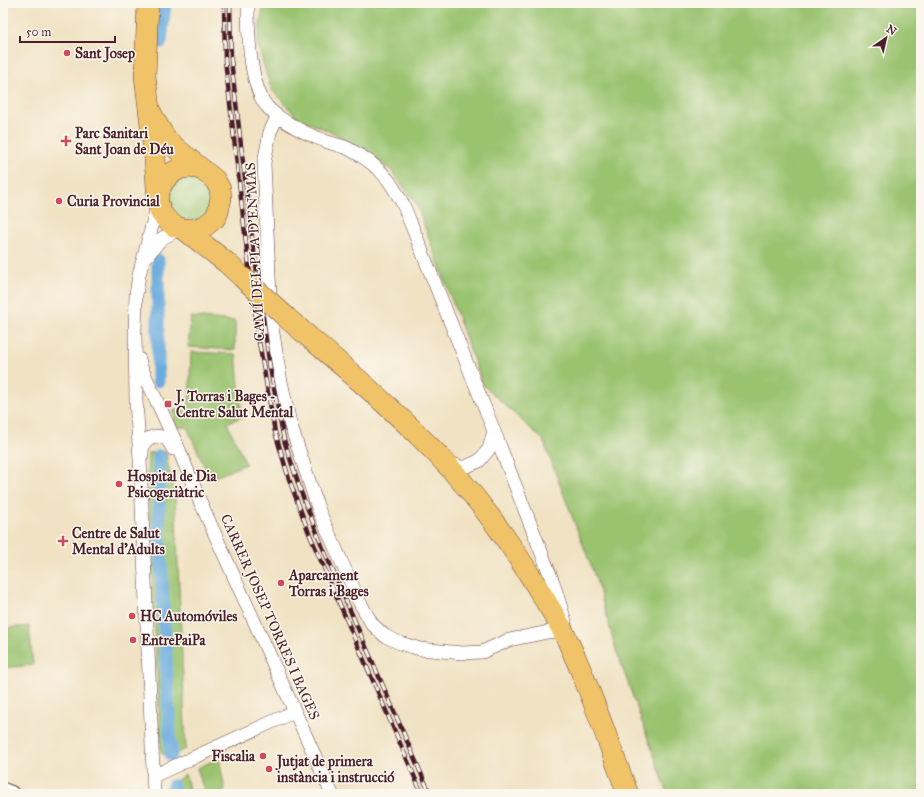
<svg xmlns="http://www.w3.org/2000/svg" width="924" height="797" font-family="'IM FELL Great Primer',serif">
	<rect width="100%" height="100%" fill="#fbf7ec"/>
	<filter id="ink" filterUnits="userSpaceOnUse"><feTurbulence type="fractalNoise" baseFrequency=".025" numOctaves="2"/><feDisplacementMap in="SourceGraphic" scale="8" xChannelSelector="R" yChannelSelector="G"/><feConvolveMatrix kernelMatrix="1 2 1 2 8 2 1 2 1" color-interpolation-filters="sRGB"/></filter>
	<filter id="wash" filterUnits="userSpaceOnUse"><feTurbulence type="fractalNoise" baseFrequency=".012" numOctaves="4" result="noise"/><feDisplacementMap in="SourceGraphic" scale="16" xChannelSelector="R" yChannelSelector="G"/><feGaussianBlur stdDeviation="0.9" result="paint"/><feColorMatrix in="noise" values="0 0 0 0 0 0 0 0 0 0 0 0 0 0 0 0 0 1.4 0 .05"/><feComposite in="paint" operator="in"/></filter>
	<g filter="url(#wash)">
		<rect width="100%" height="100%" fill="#f0e2c3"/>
		<!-- green -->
		<path fill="#9ac36f" stroke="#72714d" d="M264,3H921V794H668L616,650L596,579L543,440L483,385L416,203L390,169L334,133L302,120L296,116L271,89L257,43Z
			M187,177L201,180L211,191L212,206L203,219L181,221L166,204C169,186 170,184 187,177Z
			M191,317L235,321V350L188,347Z
			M191,352L236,354L242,417L227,423L246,464L210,479L187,427H175L174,410L189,411Z
			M166,452L168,465L175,494L186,749L168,757L161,753L147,475L148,453Z
			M29,626L33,665L3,668V628Z
			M219,758L225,790L217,794H205L197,768Z
			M185,774L188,784L189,794H166L165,790Z"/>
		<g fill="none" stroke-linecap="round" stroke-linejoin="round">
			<!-- canal -->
			<path stroke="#6aabde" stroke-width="13" d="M161,42L165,3
				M158,381V260
				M159,456V522L171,755
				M173,786L174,794"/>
		</g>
	</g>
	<g filter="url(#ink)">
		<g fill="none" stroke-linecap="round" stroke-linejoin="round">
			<!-- minor casing -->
			<g stroke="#633c42" stroke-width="14">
				<path id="minor" d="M248,3C248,32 249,75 263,101C272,117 306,134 323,140C331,144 341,145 349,149C363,156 379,168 389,181C394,188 399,197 403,204L494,431L553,582L565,621
					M277,117L270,132L264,163L271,321L280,377L290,423L319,511L359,601L372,624L385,636L400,643L420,649L462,653L482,652L509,640L548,632L563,631
					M146,257L161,239L179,229
					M139,359L141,367L177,445L199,499L332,794
					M142,455C142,452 142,449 143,446C147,435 159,434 168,440L173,449
					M448,462L461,467H465L479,461L489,449L494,431
					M153,776L294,712
					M154,794L140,459L136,401L135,332L136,295L139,275L158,203"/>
			</g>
			<!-- tertiary casing -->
			<g stroke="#633c42" stroke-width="18">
				<path id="tertiary" d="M3,791L11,794"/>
			</g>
			<!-- primary casing -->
			<g stroke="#633c42" stroke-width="22">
				<path id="primary" d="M148,3L145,76L155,158L158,203L161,213L166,219L174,226L183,229L193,230L205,226L215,218L218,212L221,198L220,189L215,180L178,150L166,139L158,126L150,111
					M158,194C164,173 182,162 203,170
					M185,230L227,263L242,277
					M287,318C332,357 378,395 420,437C468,483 508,538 542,595C549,607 557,619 563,631C589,684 607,740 628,794"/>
			</g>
			<!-- minor -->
			<use href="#minor" stroke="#fff" stroke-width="13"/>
			<!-- tertiary -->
			<use href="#tertiary" stroke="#fff" stroke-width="16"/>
			<!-- primary -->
			<use href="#primary" stroke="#f0c369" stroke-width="21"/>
			<!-- rail casing -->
			<g stroke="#4a1f2b" stroke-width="4.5">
				<path id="rail" d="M224,3L225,60L247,251L259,342L275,432L289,479L309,533L422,794
					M230,3L231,60L250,222L270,368L284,440L301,492L323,548L430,794"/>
			</g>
			<!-- rail -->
			<use href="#rail" stroke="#fbf7ec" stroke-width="3" stroke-dasharray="9" stroke-linecap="butt"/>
			<!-- primary-bridge casing -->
			<g stroke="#633c42" stroke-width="22" stroke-linecap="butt">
				<path id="primary-bridge" d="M242,277L287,318"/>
			</g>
			<!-- primary-bridge -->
			<use href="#primary-bridge" stroke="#f0c369" stroke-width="21"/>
		</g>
	</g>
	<!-- markers -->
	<g fill="#d1495b" stroke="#fbf7ec" stroke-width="1.5">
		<circle cx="67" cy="53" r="4"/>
		<path d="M64 135h4v4h4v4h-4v4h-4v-4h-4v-4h4z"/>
		<circle cx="59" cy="201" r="4"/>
		<rect x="164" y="400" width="8" height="8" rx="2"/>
		<circle cx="119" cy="484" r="4"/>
		<path d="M61 535h4v4h4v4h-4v4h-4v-4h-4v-4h4z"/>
		<circle cx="281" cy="583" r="4"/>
		<circle cx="132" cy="616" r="4"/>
		<circle cx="133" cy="640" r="4"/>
		<circle cx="263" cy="756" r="4"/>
		<circle cx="269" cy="769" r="4"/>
	</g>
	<g text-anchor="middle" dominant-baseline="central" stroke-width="3" stroke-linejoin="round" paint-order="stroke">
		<!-- poi labels -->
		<g font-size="14" font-weight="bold" fill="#4a1f2b" stroke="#fbf7ec" text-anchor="start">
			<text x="75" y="53">Sant Josep</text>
			<text x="75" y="133">Parc Sanitari<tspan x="75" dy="16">Sant Joan de Déu</tspan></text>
			<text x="67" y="201">Curia Provincial</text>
			<text x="176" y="396">J. Torras i Bages -<tspan x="176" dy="16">Centre Salut Mental</tspan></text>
			<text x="127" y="476">Hospital de Dia<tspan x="127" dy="16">Psicogeriàtric</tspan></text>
			<text x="72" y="533">Centre de Salut<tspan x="72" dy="16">Mental d'Adults</tspan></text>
			<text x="289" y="575">Aparcament<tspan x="289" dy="16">Torras i Bages</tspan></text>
			<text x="140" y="616">HC Automóviles</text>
			<text x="141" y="640">EntrePaiPa</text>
			<text x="255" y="756" text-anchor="end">Fiscalia</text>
			<text x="277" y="761">Jutjat de primera<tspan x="277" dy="16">instància i instrucció</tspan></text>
		</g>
		<!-- street labels -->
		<g font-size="14" fill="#4a1f2b" stroke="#fbf7ec">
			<text transform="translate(255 252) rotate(-93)">CAMÍ DEL PLA D'EN MAS</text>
			<text transform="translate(270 617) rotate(66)">CARRER JOSEP TORRES I BAGES</text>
		</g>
	</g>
	<!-- margin -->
	<rect width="924" height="797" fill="none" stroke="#fbf7ec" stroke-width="16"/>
	<!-- north arrow -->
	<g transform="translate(886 38) rotate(34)" stroke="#fbf7ec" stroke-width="3" paint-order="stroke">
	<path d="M0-3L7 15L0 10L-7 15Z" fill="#4a1f2b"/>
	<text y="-6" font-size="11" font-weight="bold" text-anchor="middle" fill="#4a1f2b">N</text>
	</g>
	<!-- scale -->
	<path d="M20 36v6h95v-6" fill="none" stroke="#4a1f2b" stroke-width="2"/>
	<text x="26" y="36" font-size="12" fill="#4a1f2b" stroke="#fbf7ec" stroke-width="3" paint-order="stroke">50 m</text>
</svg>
